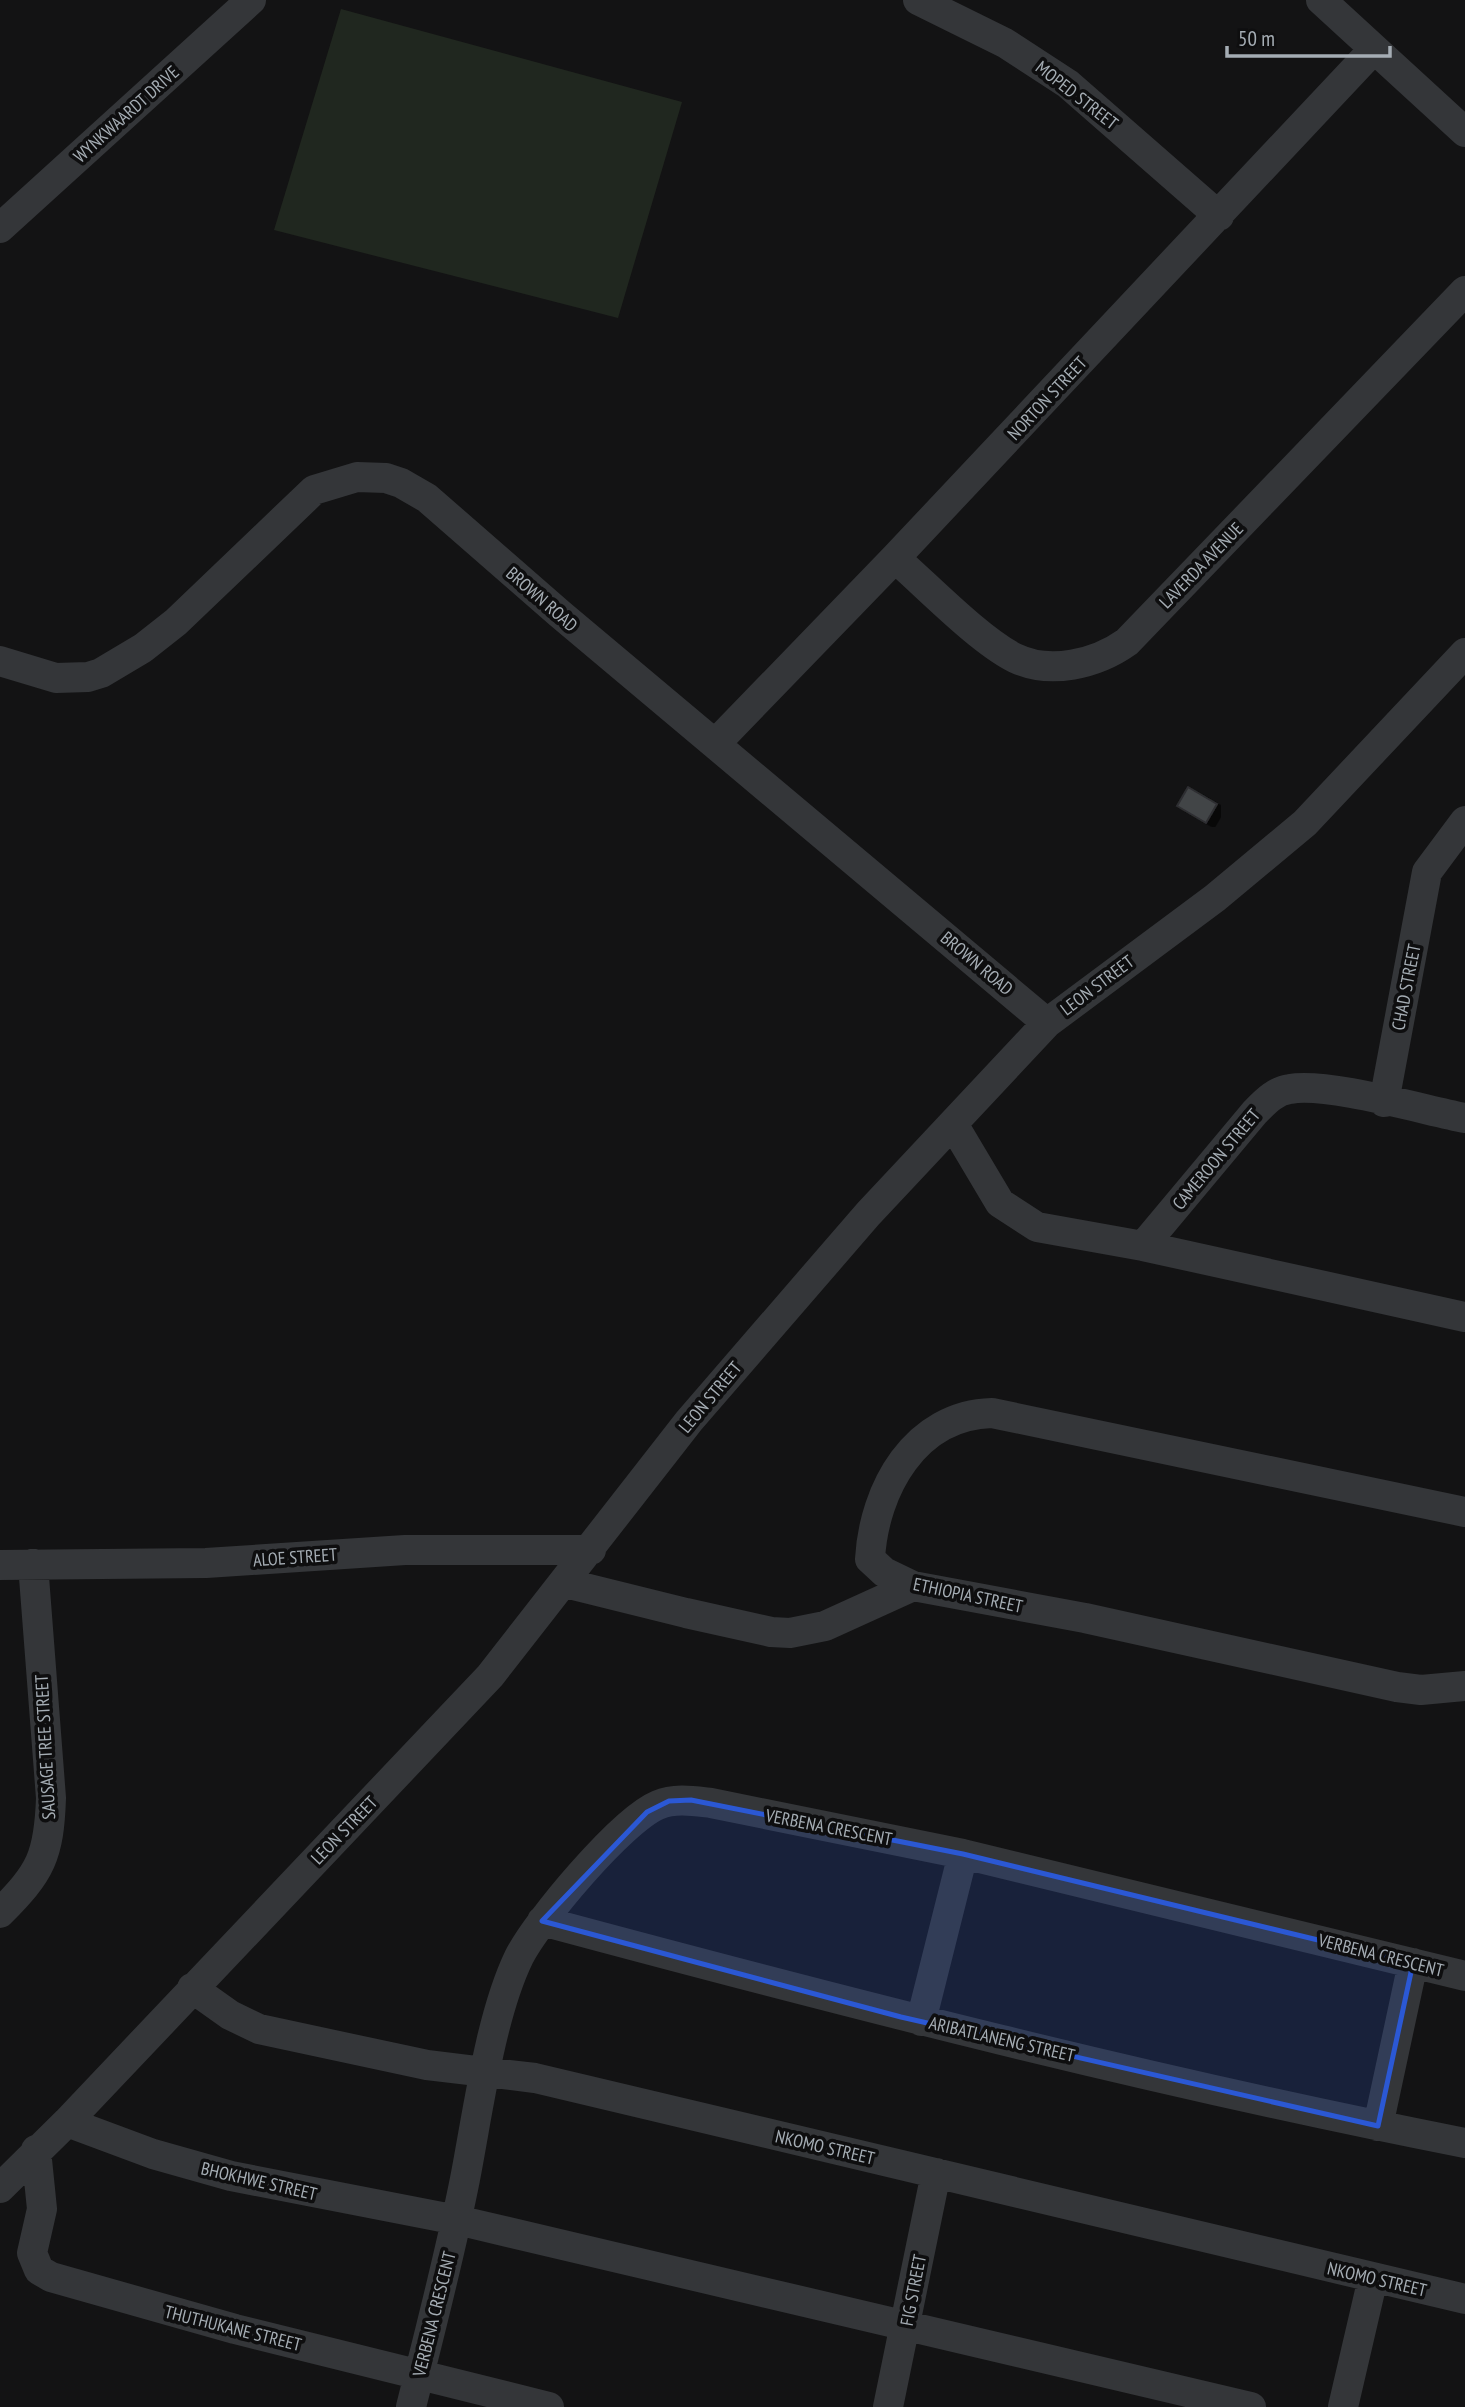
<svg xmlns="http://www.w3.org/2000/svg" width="1465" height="2407" font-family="'PT Sans Narrow',sans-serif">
	<defs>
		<filter id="shadow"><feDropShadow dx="8" dy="4.5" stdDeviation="0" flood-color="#0009"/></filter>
	</defs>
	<rect width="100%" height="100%" fill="#131314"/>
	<!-- garden -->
	<path fill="#20271f" d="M341,9L682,102L618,318L274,230Z"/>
	<!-- building -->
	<path fill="#424447" stroke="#2d2e30" stroke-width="2" filter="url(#shadow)" d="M1188,787L1217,804L1206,823L1177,806Z"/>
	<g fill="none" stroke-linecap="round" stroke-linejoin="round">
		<!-- minor -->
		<path stroke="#343639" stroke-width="30" d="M918,0L1005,43L1068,84L1219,216
			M1321,0L1465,132
			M0,228L251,0
			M895,558C927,586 979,640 1015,658C1050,675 1096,664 1127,642L1465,291
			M0,661L56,678L88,677L101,673L143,648L176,622L314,490L357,477L386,478L401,483L427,498L560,614L1047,1023
			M716,743L895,558L1374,49
			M1384,1102L1427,872L1465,821
			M953,1124L1000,1203L1037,1227L1143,1246L1465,1317
			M1143,1246L1255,1112C1265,1102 1275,1091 1290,1089C1327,1082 1424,1110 1465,1118
			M1465,1512L992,1413C915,1415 874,1489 870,1559L884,1572L913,1586L1085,1618L1397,1687L1421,1690L1465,1686
			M0,1565L206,1563L405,1550H591
			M565,1583L686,1613L771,1632L790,1633L825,1626L913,1586
			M0,1913C41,1872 49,1856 51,1798L33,1564
			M542,1921C847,2003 1154,2082 1465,2143
			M192,1988L230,2015L259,2029L427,2065L535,2078L1465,2299
			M921,2021L963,1854
			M67,2122L153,2154L231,2176L457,2220L1251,2407
			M1378,2126L1413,1963
			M36,2150L42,2209L32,2253L39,2270L51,2277L235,2329L549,2407
			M0,2188L67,2122L490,1676L689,1421L868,1214L1047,1023L1215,898L1305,823L1465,653
			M411,2407C430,2331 450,2255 465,2179C478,2112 490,2017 519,1957C537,1921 622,1820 658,1805C675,1798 693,1801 711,1803L963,1854L1465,1976
			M888,2407L936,2173
			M1343,2407L1373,2278"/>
	</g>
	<!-- marked area -->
	<path fill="#2b58d4" fill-opacity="0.2" stroke="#2b58d4" stroke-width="5" stroke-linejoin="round" d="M691,1800L963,1854L1413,1963L1378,2126L901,2017L542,1921L647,1812L669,1801Z"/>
	<g text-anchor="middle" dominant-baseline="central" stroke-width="7" stroke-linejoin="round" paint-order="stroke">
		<!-- street labels -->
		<g font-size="18" fill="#a5adb4" stroke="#0e0e0f">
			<text transform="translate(1077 95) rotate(38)">MOPED STREET</text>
			<text transform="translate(126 114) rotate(-42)">WYNKWAARDT DRIVE</text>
			<text transform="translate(1047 398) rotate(-47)">NORTON STREET</text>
			<text transform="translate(1201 565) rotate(-46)">LAVERDA AVENUE</text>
			<text transform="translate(542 599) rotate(41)">BROWN ROAD</text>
			<text transform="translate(977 963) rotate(40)">BROWN ROAD</text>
			<text transform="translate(1097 985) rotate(-37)">LEON STREET</text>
			<text transform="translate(1406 987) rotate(-79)">CHAD STREET</text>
			<text transform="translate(1216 1159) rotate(-50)">CAMEROON STREET</text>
			<text transform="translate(710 1397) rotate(-50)">LEON STREET</text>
			<text transform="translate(295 1557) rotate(-4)">ALOE STREET</text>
			<text transform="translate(968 1595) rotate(12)">ETHIOPIA STREET</text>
			<text transform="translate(45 1747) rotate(-93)">SAUSAGE TREE STREET</text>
			<text transform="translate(829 1827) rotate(11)">VERBENA CRESCENT</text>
			<text transform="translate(344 1830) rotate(-46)">LEON STREET</text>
			<text transform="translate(1381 1955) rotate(14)">VERBENA CRESCENT</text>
			<text transform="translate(1002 2039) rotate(13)">ARIBATLANENG STREET</text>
			<text transform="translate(825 2147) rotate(13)">NKOMO STREET</text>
			<text transform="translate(259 2181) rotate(13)">BHOKHWE STREET</text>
			<text transform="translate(1377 2279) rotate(13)">NKOMO STREET</text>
			<text transform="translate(913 2290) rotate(-79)">FIG STREET</text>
			<text transform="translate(434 2314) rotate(-76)">VERBENA CRESCENT</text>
			<text transform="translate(233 2328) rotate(14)">THUTHUKANE STREET</text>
		</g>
	</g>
	<!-- scale -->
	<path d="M1227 46v10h163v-10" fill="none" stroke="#a5adb4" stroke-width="3.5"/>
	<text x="1238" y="46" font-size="21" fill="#a5adb4" stroke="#0e0e0f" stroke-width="5" paint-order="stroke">50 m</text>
</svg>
